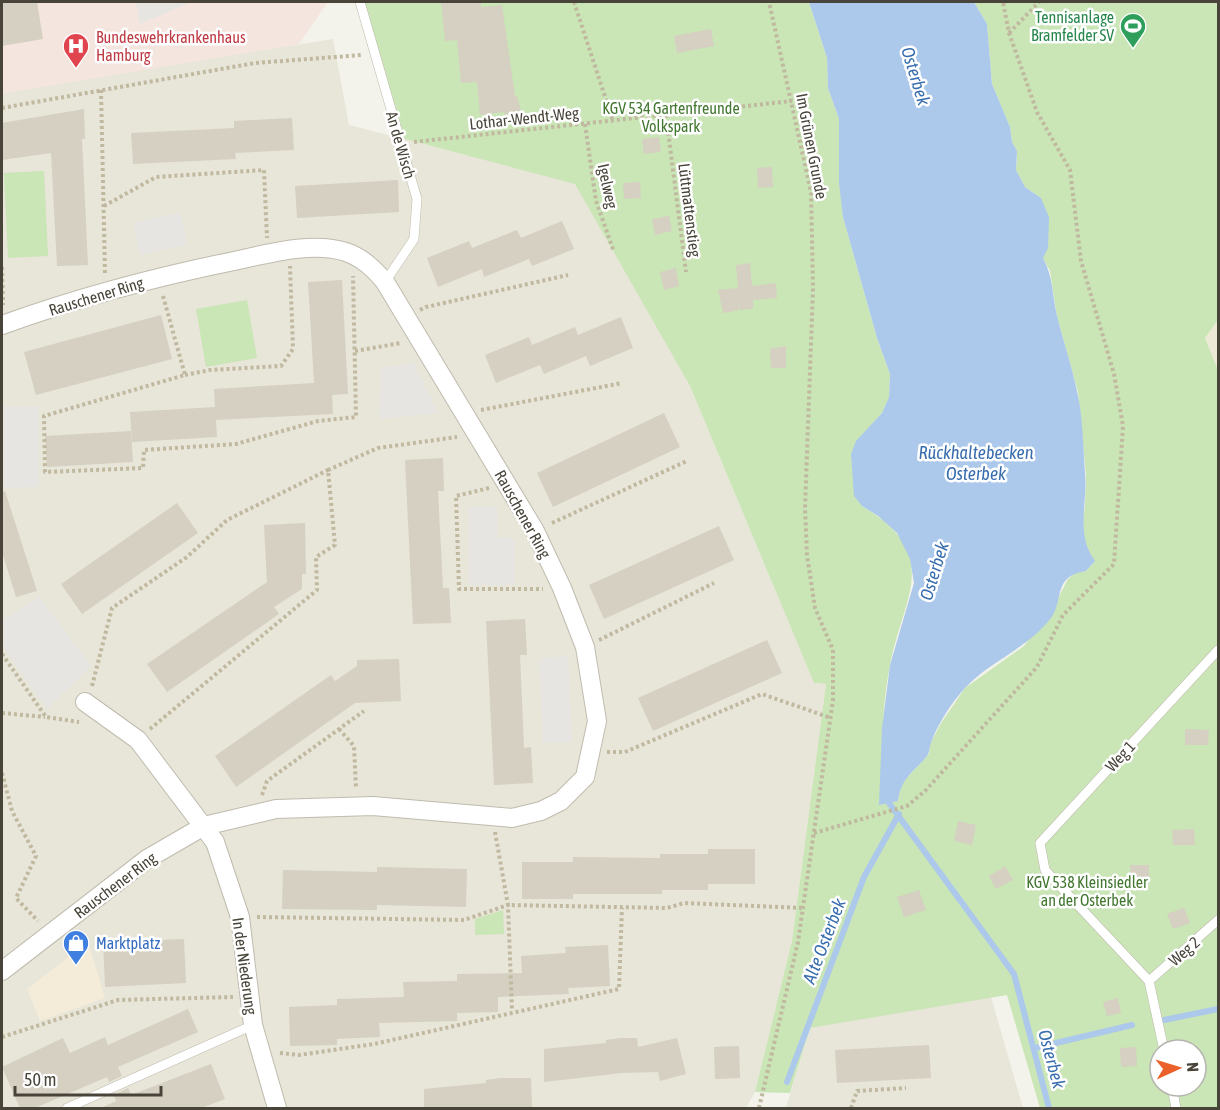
<svg xmlns="http://www.w3.org/2000/svg" width="1220" height="1110" font-family="'Asap Condensed',sans-serif">
	<rect width="100%" height="100%" fill="#f4f3eb"/>
	<!-- residential -->
	<path fill="#e8e5d9" d="M333,39L349,125L575,183L690,386L814,683L826,684L792,941L755,1092L746,1108H2V91Z
		M991,997L1023,1108H786L810,1028Z"/>
	<!-- commercial -->
	<path fill="#f4ecd8" d="M88,942L105,998L40,1021L27,989Z"/>
	<!-- education -->
	<path fill="#ece9d6" d="M1218,320V370L1205,338Z"/>
	<!-- medical -->
	<path fill="#f4e5df" d="M2,2H328L299,44L2,94Z"/>
	<!-- green -->
	<path fill="#cae5b6" fill-rule="evenodd" d="M364,2H809L827,58L828,88L839,119L843,217L877,338L890,374L889,397L882,413L857,441L862,506C944,555 903,596 890,665C886,684 884,705 883,725C882,746 894,779 898,801L900,785L929,754L930,744L941,723L965,688L1024,646L1056,602L1068,579L1076,572L1086,571L1094,562L1089,554L1081,528L1085,507L1086,475L1078,392L1057,317L1050,271L1043,258L1041,198L1025,187L1016,170L1017,151L1012,142L1010,127L992,84L987,24L974,2H1218V320L1205,338L1218,370V1108H1040L1007,995L810,1028L790,1093L755,1092L792,941L826,684L814,683L690,386L575,184L405,139ZM1160,1050H1196V1086H1160Z
		M44,171L48,256L8,258L4,173Z
		M247,300L257,358L206,367L196,309Z
		M503,910L504,934L475,935V919Z"/>
	<!-- parking -->
	<path fill="#e6e5e2" d="M136,2H191L140,24Z
		M180,212L187,245L140,255L133,223Z
		M414,363L438,413L379,419L381,368Z
		M38,406L39,487L2,488V407Z
		M468,507H497L498,538H515V585H469Z
		M39,597L91,666L47,709L2,645V620Z
		M568,656L572,742L543,743L539,658Z"/>
	<!-- water -->
	<path fill="#acc9ec" d="M809,2H974L987,24L992,84L1010,127L1012,142L1017,151L1016,170L1025,187L1041,198L1049,217L1048,248L1043,258C1054,278 1052,298 1058,320C1064,343 1072,367 1077,391C1083,417 1083,446 1085,473C1088,504 1075,534 1095,561L1086,571C1052,576 1064,601 1051,618C1027,649 990,661 965,688C952,702 937,725 931,743C929,748 930,752 927,756C913,773 901,778 898,801L879,805L882,728L890,665L914,583L910,559L897,533L878,516L862,506L854,496L851,454L856,441L882,413L889,397L890,374L877,338L843,217L839,183V119L828,88L827,58Z"/>
	<g fill="none" stroke-linecap="round" stroke-linejoin="round">
		<!-- stream -->
		<path stroke="#acc9ec" stroke-width="6" d="M890,797L889,803L1014,974L1049,1108
			M1164,1020L1218,1009
			M1035,1048L1132,1025
			M787,1082L864,877L899,814"/>
	</g>
	<!-- building -->
	<path fill="#d5d0c1" d="M2,2H37L43,39L2,46Z
		M441,2H481V7L502,5L515,96H517L521,111L505,115L504,112L480,115L477,82L461,83L457,40L445,41Z
		M711,29L714,46L677,53L674,36Z
		M84,109L85,139H82L88,265L57,266L51,153L2,160V123Z
		M292,118L294,150L235,153L236,159L133,164L131,133L234,128V121Z
		M659,137L661,152L644,154L642,139Z
		M772,167L773,187L758,188L757,168Z
		M398,180L399,212L297,218L295,186Z
		M640,182L641,198L624,199L623,183Z
		M669,216L672,231L655,235L652,219Z
		M562,221L574,249L532,266L529,259L484,277L482,269L438,287L427,258L469,241L472,248L517,230L521,238Z
		M750,263L752,286L776,283L777,298L753,300V309L740,310L738,302L739,310L723,313L718,290L738,288L736,265Z
		M676,268L679,286L664,290L660,272Z
		M342,280L348,394L332,395L333,414L216,420L217,437L132,442L130,412L215,407L214,389L314,383L308,282Z
		M161,315L172,359L36,395L24,352Z
		M621,317L633,348L590,366L586,356L544,374L540,365L496,383L485,355L529,337L532,345L575,327L578,335Z
		M786,346V368H771L770,349Z
		M664,413L680,447L553,507L537,473Z
		M131,431L133,462L47,467L45,436Z
		M443,458L444,491H438L443,588H449L451,623L413,624L405,460Z
		M5,491L37,591L16,597L2,552V492Z
		M177,503L198,533L82,614L61,584Z
		M305,523L306,574H302V589L274,607L279,614L167,692L147,664L267,582L264,525Z
		M719,526L734,560L604,619L589,585Z
		M525,619L527,655H520L524,748L531,747L533,783L494,785L486,621Z
		M767,640L782,673L653,731L638,698Z
		M399,659L401,701L355,703L236,787L215,756L331,675L335,681L357,666V660Z
		M1185,729L1209,730L1208,745H1185Z
		M958,821L976,825L972,845L954,841Z
		M1194,829L1195,845H1173L1172,830Z
		M708,849H755V884H708V890H662V894H573V899H522V862H573V857L660,858V854H708Z
		M1130,865H1149V882H1130Z
		M1005,866L1013,880L996,889L989,876Z
		M377,867L467,869L466,907L377,905V910L282,909L283,870L377,872Z
		M919,890L926,910L904,917L897,897Z
		M1184,908L1190,923L1173,929L1167,914Z
		M184,939L186,983L105,987L103,942Z
		M608,945L610,986L568,988L569,994L498,997V1012L457,1013V1021L379,1023L380,1037L337,1039V1045L290,1046L289,1007L337,1005V999L404,997L403,982L457,981V974L522,973L521,956L566,953L565,947Z
		M1118,998L1121,1013L1107,1016L1103,1002Z
		M188,1009L198,1032L118,1067L122,1076L109,1082L107,1077L35,1108H20L2,1067L63,1038L70,1053L105,1037L108,1045Z
		M621,1038H637L638,1047L677,1038L686,1074L660,1081L658,1072L622,1073L544,1082V1049L606,1043V1040Z
		M929,1045L931,1078L837,1083L835,1050Z
		M739,1046L740,1078L715,1079L714,1047Z
		M1136,1047L1137,1066L1121,1067L1120,1048Z
		M211,1064L225,1099L201,1108H101L116,1101L114,1095L128,1088L131,1095Z
		M501,1078H531L532,1108H424V1089L486,1083V1080Z"/>
	<g fill="none" stroke-linecap="round" stroke-linejoin="round">
		<!-- lane casing -->
		<g stroke="#bfbbae" stroke-width="10">
			<path id="lane" d="M360,2L417,199L414,239L385,282
				M1149,981L1218,920
				M1164,1050L1149,981L1045,870L1040,843L1218,650
				M1172,1086L1176,1108
				M67,1108L253,1025"/>
		</g>
		<!-- street casing -->
		<g stroke="#bfbbae" stroke-width="20">
			<path id="street" d="M2,325C77,298 155,277 234,261C267,254 312,241 346,252C363,258 374,269 385,282L535,531L562,588L585,647L597,721L585,777L561,801L541,811L512,818L373,806L276,809L204,826L147,859L2,971
				M85,702L138,740L215,842L240,917L253,1025L277,1108"/>
		</g>
		<!-- path -->
		<path stroke="#c0b9a0" stroke-width="4" stroke-dasharray="3 3" stroke-linecap="butt" d="M574,2L613,121
			M1009,33L1039,2
			M101,90L105,274
			M2,108L255,63L362,55
			M666,115L686,272
			M585,124L596,201L614,252
			M414,142L792,101
			M104,206L156,177L264,170L267,238
			M2,267L3,305
			M163,296L185,375L44,416L45,472L143,468L144,450L236,444L318,421L356,417L353,276
			M420,310L426,307L568,275
			M355,351L401,343
			M185,375L210,370L281,366L293,349L290,266
			M481,410L622,383
			M489,488L456,496L459,589H543
			M552,523L687,461
			M599,640L714,583
			M2,654L46,717L79,722
			M92,686L112,608L187,557L227,520L328,470
			M2,713L45,717
			M150,729L317,590L316,557L335,545L328,470L378,448L457,437
			M339,729L354,746L356,788
			M607,752H625L762,694L831,718
			M2,773L12,811L36,856L16,898L38,921
			M262,795L267,781L364,711
			M495,832L508,905L667,908L684,903L803,908
			M814,833L907,806L925,791L1037,667L1063,615L1114,564L1123,426L1114,374L1081,261L1070,170L1037,112L1009,33L1003,2
			M257,917L464,920L508,905L512,1011
			M2,1037L118,1000L233,997
			M280,1053L299,1055L374,1044L619,989L622,908
			M759,1108L798,942L833,700V650L815,608L807,555L805,508L813,288L811,192L769,2
			M851,1108L857,1091L906,1088"/>
		<!-- lane -->
		<use href="#lane" stroke="#fff" stroke-width="9"/>
		<!-- street -->
		<use href="#street" stroke="#fff" stroke-width="18"/>
	</g>
	<!-- icons -->
	<defs>
		<g id="stadium-pin" transform="scale(1.35)"><path d="M0 17L-7.5 6A9.5 9.5 0 1 1 7.5 6Z" fill="#2e9e5b" stroke="#fff"/><path d="M0-5a6.5 5 0 1 0 0 10a6.5 5 0 1 0 0-10ZM-3.5-1.8h7v3.6h-7Z" fill="#fff"/></g>
		<g id="hospital-pin" transform="scale(1.35)"><path d="M0 17L-7.5 6A9.5 9.5 0 1 1 7.5 6Z" fill="#e0444e" stroke="#fff"/><path d="M-5-5h3v3.5h4V-5h3V5h-3V1.5h-4V5h-3Z" fill="#fff"/></g>
		<g id="shop-pin" transform="scale(1.35)"><path d="M0 17L-7.5 6A9.5 9.5 0 1 1 7.5 6Z" fill="#3f7fe0" stroke="#fff"/><path d="M-5-2.5h2.3a2.7 3.5 0 0 1 5.4 0H5L5.5 6h-11ZM-1.5-2.5h3a1.5 2.3 0 0 0-3 0Z" fill="#fff"/></g>
	</defs>
	<g fill-rule="evenodd">
		<use href="#stadium-pin" x="1133" y="26"/>
		<use href="#hospital-pin" x="76" y="46"/>
		<use href="#shop-pin" x="76" y="943"/>
	</g>
	<g text-anchor="middle" dominant-baseline="central" stroke-width="5" stroke-linejoin="round" paint-order="stroke">
		<!-- leisure labels -->
		<g font-size="16" fill="#27864d" stroke="#fff" text-anchor="end">
			<text x="1114" y="17">Tennisanlage<tspan x="1114" dy="18">Bramfelder SV</tspan></text>
		</g>
		<!-- health labels -->
		<g font-size="16" fill="#be3a42" stroke="#fff" text-anchor="start">
			<text x="96" y="37">Bundeswehrkrankenhaus<tspan x="96" dy="18">Hamburg</tspan></text>
		</g>
		<!-- park labels -->
		<g font-size="16" fill="#41772f" stroke="#fff">
			<text x="671" y="108">KGV 534 Gartenfreunde<tspan x="671" dy="18">Volkspark</tspan></text>
			<text x="1087" y="882">KGV 538 Kleinsiedler<tspan x="1087" dy="18">an der Osterbek</tspan></text>
		</g>
		<!-- street labels -->
		<g font-size="16" fill="#484439" stroke="#fff">
			<text transform="translate(524 118) rotate(-6)">Lothar-Wendt-Weg</text>
			<text transform="translate(401 145) rotate(74)">An de Wisch</text>
			<text transform="translate(812 146) rotate(79)">Im Grünen Grunde</text>
			<text transform="translate(608 186) rotate(78)">Igelweg</text>
			<text transform="translate(690 210) rotate(83)">Lüttmattenstieg</text>
			<text transform="translate(96 296) rotate(-17)">Rauschener Ring</text>
			<text transform="translate(523 514) rotate(61)">Rauschener Ring</text>
			<text transform="translate(1120 756) rotate(-47)">Weg 1</text>
			<text transform="translate(115 885) rotate(-37)">Rauschener Ring</text>
			<text transform="translate(1184 951) rotate(-41)">Weg 2</text>
			<text transform="translate(245 966) rotate(82)">In der Niederung</text>
		</g>
		<!-- shop labels -->
		<g font-size="16" fill="#366cbe" stroke="#fff" text-anchor="start">
			<text x="96" y="943">Marktplatz</text>
		</g>
		<!-- water labels -->
		<g font-size="18" font-style="italic" fill="#386dae" stroke="#fff">
			<text transform="translate(916 76) rotate(73)">Osterbek</text>
			<text x="976" y="452">Rückhaltebecken<tspan x="976" dy="21">Osterbek</tspan></text>
			<text transform="translate(934 571) rotate(-73)">Osterbek</text>
			<text transform="translate(824 941) rotate(-69)">Alte Osterbek</text>
			<text transform="translate(1052 1059) rotate(75)">Osterbek</text>
		</g>
	</g>
	<!-- border -->
	<rect width="1220" height="1110" fill="none" stroke="#484439" stroke-width="6"/>
	<!-- north arrow -->
	<g transform="translate(1178 1068) rotate(86)"><circle r="28" fill="#ffffff" stroke="#b6b4b0" stroke-width="1.5"/>
	<path d="M0-4.5L10 22L0 15L-10 22Z" fill="#ec602a"/>
	<text y="-9" font-size="16" font-weight="bold" text-anchor="middle" fill="#484439">N</text>
	</g>
	<!-- scale -->
	<path d="M15 1086v9h146v-9" fill="none" stroke="#484439" stroke-width="3"/>
	<text x="24" y="1086" font-size="18" fill="#484439" stroke="#ffffff" stroke-width="4.5" paint-order="stroke">50 m</text>
</svg>
